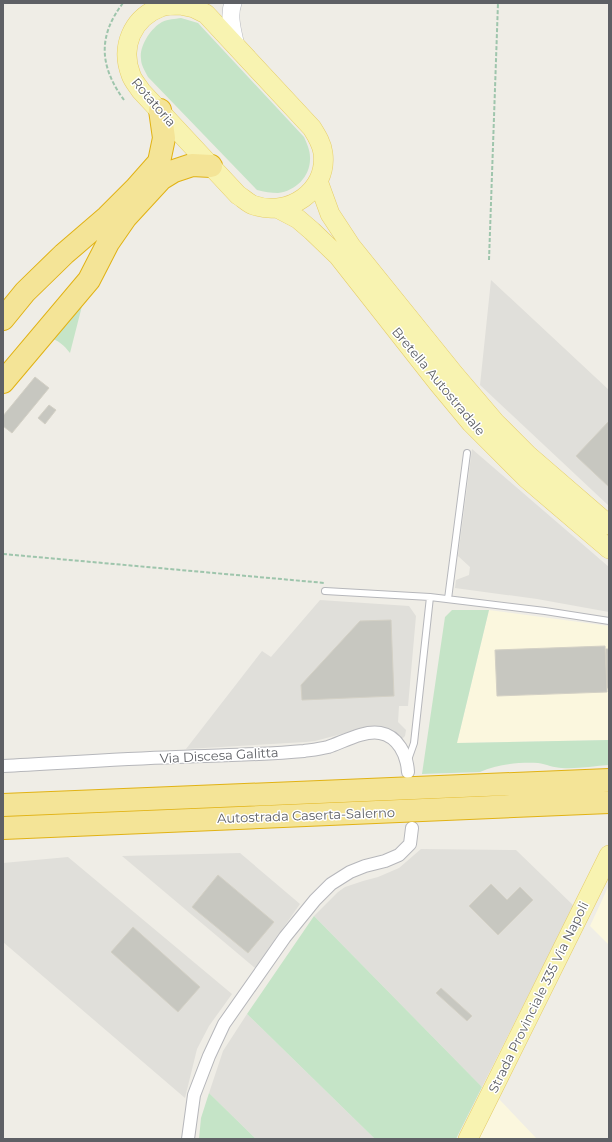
<svg xmlns="http://www.w3.org/2000/svg" width="612" height="1142" font-family="Montserrat,sans-serif">
	<rect width="100%" height="100%" fill="#efede6"/>
	<!-- commercial -->
	<path fill="#fbf7de" d="M489,610L609,626V740L457,743Z
		M609,885V945L590,926Z
		M499,1099L537,1139H479Z"/>
	<!-- industrial -->
	<path fill="#e0dfda" d="M491,280L609,390V506L480,385Z
		M472,449L609,567V612L537,599L455,588L456,580L469,575L470,567L458,556Z
		M320,600L409,606L416,616L408,706H399L398,722L406,730L405,736L402,739L393,731L384,728L372,726L315,741L306,742L186,749L262,651L271,657Z
		M421,849L516,850L575,907L535,982L482,1087L314,916L338,892L345,887L363,881L378,877L399,868Z
		M240,853L300,904L255,968L122,856Z
		M68,857L232,994L209,1026L197,1049L185,1098L3,942V863Z
		M247,1014L375,1139H256L209,1093L223,1051Z"/>
	<!-- green -->
	<path fill="#c5e4c7" d="M181,18L198,23L304,137C307,144 310,150 310,157C311,176 296,191 278,193C271,193 264,192 257,190L148,77C145,71 141,65 141,59C139,46 151,28 162,22C168,19 175,19 181,18Z
		M83,302L70,353C64,345 58,340 48,337Z
		M452,610H489L457,743L609,740V765C594,766 578,769 562,768C554,768 546,764 538,763C520,762 497,764 480,772L422,774L445,617Z
		M314,916L482,1087L456,1139H375L247,1014Z
		M209,1093L256,1139H199L201,1118Z"/>
	<!-- building -->
	<path fill="#c7c7c0" stroke="#d3d0c5" d="M35,377L49,388L12,433L3,426V416Z
		M49,405L56,410L45,424L38,418Z
		M609,421V487L576,456Z
		M391,620L394,696L302,700L301,685L360,621Z
		M605,646L607,692L497,696L495,650Z
		M606,649H609V688H607Z
		M218,875L274,922L248,953L192,907Z
		M491,884L507,900L520,887L533,900L498,935L469,906Z
		M133,927L200,987L178,1012L111,952Z
		M441,988L472,1016L467,1021L436,993Z"/>
	<g fill="none" stroke-linecap="round" stroke-linejoin="round">
		<!-- service casing -->
		<g stroke="#b6b7bb" stroke-width="8">
			<path id="service" d="M325,591L430,597L545,611L609,621
				M448,599L467,453
				M408,760L414,743L430,597"/>
		</g>
		<!-- minor casing -->
		<g stroke="#b6b7bb" stroke-width="14">
			<path id="minor" d="M3,766C61,763 118,759 176,757C218,755 261,755 304,751C311,750 320,749 328,747C343,742 364,730 380,733C398,736 407,755 408,772
				M188,1139L194,1095L209,1056L224,1024L285,937L315,900L331,884L350,872L365,866L385,861L399,855L410,844L412,828"/>
		</g>
		<!-- secondary casing -->
		<g stroke="#b7b9be" stroke-width="18">
			<path id="secondary" d="M233,3C228,16 233,32 236,46"/>
		</g>
		<!-- primary casing -->
		<g stroke="#e6cd68" stroke-width="20">
			<path id="primary" d="M180,5L194,8L206,14L312,128C317,136 322,144 323,153C328,191 288,218 253,205C248,203 243,198 238,195L141,91C138,86 133,81 131,75C120,47 132,18 161,7C167,5 174,5 180,5Z
				M318,181L330,214L351,246L455,375L495,422L528,455L609,525
				M277,208L298,219L312,231L338,256L437,382L471,423L527,479L609,549
				M468,1139L609,855"/>
		</g>
		<!-- motorway casing -->
		<g stroke="#e1b214" stroke-width="24">
			<path id="motorway" d="M3,319L25,292L64,254L107,217L136,188L159,162L164,138L160,110
				M3,382L89,280L108,243L126,217L161,179L174,171L192,165L211,166
				M3,805L609,780
				M3,828L609,802"/>
		</g>
		<!-- path -->
		<path stroke="#9ec5ac" stroke-width="2" stroke-dasharray="4 2" stroke-linecap="butt" d="M123,3C97,37 100,67 124,100
			M489,260L498,3
			M3,554L325,583"/>
		<!-- service -->
		<use href="#service" stroke="#fff" stroke-width="6"/>
		<!-- minor -->
		<use href="#minor" stroke="#fff" stroke-width="12"/>
		<!-- secondary -->
		<use href="#secondary" stroke="#fff" stroke-width="17"/>
		<!-- primary -->
		<use href="#primary" stroke="#f8f3b1" stroke-width="19"/>
		<!-- motorway -->
		<use href="#motorway" stroke="#f4e497" stroke-width="22"/>
	</g>
	<g text-anchor="middle" dominant-baseline="central" stroke-width="3" stroke-linejoin="round" paint-order="stroke">
		<!-- street labels -->
		<g font-size="13" fill="#5e6065" stroke="#fff">
			<text transform="translate(154 102) rotate(49)">Rotatoria</text>
			<text transform="translate(439 381) rotate(50)">Bretella Autostradale</text>
			<text transform="translate(219 755) rotate(-3)">Via Discesa Galitta</text>
			<text transform="translate(306 815) rotate(-2)">Autostrada Caserta-Salerno</text>
			<text transform="translate(538 997) rotate(-64)">Strada Provinciale 335 Via Napoli</text>
		</g>
	</g>
	<!-- border -->
	<rect width="612" height="1142" fill="none" stroke="#5e6065" stroke-width="8"/>
</svg>
